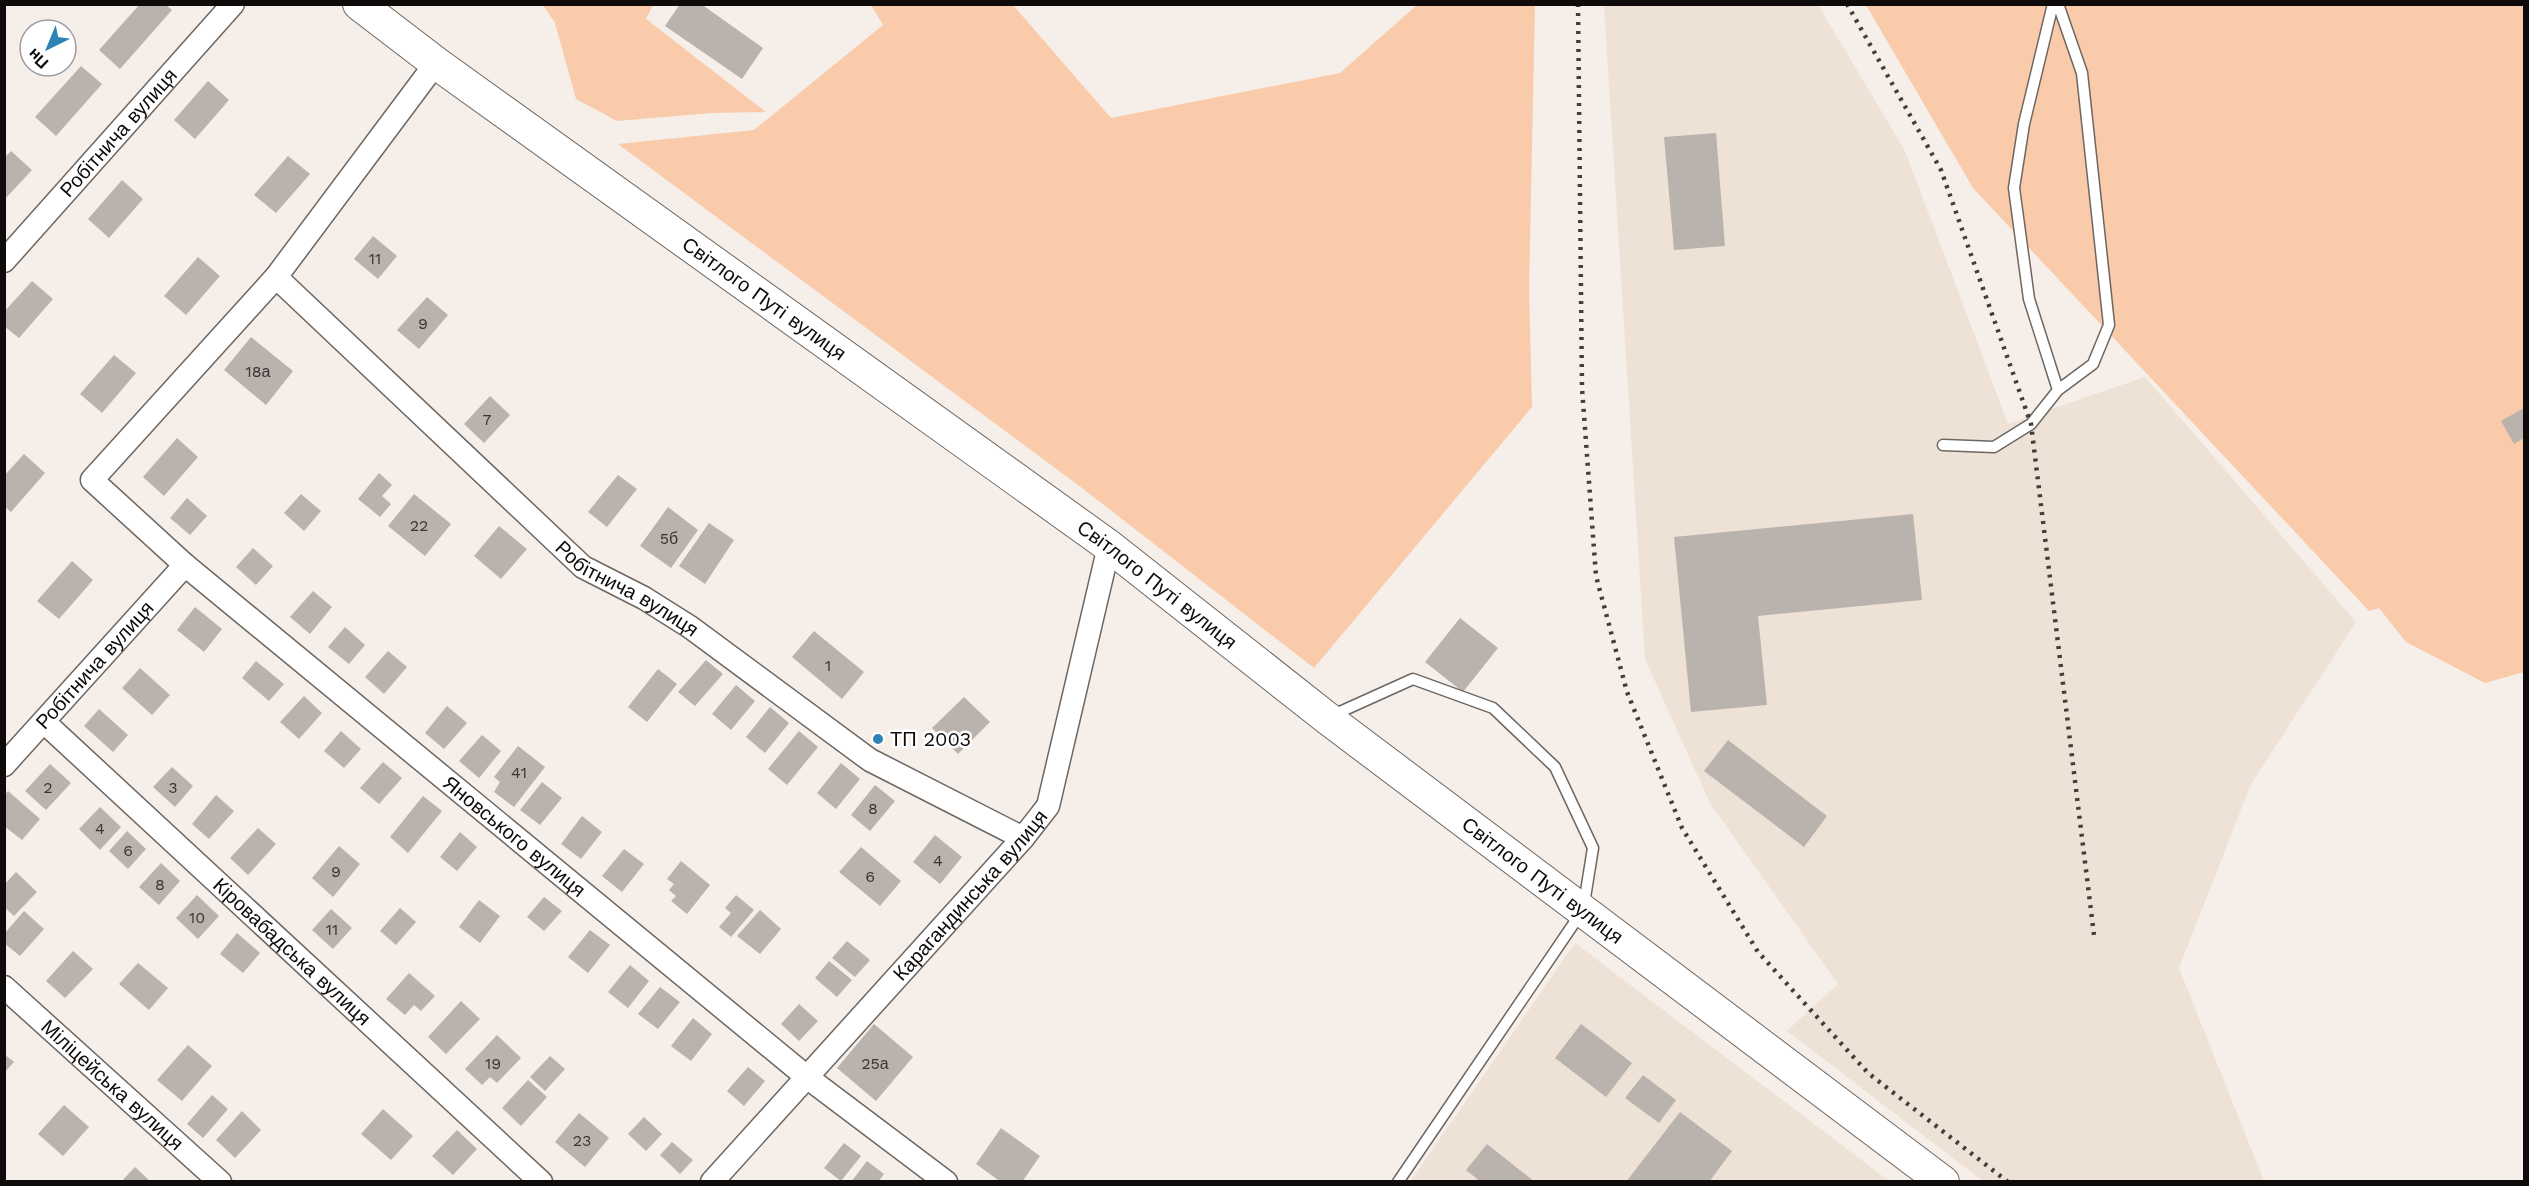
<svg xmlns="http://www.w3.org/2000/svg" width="2529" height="1186" font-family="'Work Sans',sans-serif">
	<rect width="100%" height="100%" fill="#f6eee8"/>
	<!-- built -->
	<path fill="#eee1d6" d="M1604,5H1818L1905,151L2008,424L2145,377L2356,622L2251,784L2179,968L2264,1181H1983L1787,1031L1838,984L1710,803L1645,659Z
		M1575,943L1889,1181L1410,1182Z"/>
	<!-- green -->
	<path fill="#f9cbab" d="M543,5H653L646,19L766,112L712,113L617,121L576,99L555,23Z
		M871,5H1013L1111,118L1340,73L1417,5H1535L1529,289L1532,407L1314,668L1082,488L618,144L754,130L883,25Z
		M1866,5H2524V672L2485,683L2406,642L2379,608L2369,611L1973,188Z"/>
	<!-- building -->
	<path fill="#bab2ad" d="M140,4H165L172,10L120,69L99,50Z
		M680,4H701L763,48L742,79L665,26Z
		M81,66L102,84L56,136L35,117Z
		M208,81L229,100L195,139L174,120Z
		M1716,133L1725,246L1674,250L1664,137Z
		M11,151L32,170L4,200V158Z
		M288,156L310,174L276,213L254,195Z
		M122,180L143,199L109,238L88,219Z
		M373,236L397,256L378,279L354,259Z
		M198,257L220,276L186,315L164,296Z
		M32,281L53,299L19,338L4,326V312Z
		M427,297L448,315L419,349L397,330Z
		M251,337L293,371L266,405L224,370Z
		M114,355L136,373L102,413L80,394Z
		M490,396L510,415L484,443L464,424Z
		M2524,408V438L2514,444L2501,421Z
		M177,438L198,457L164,496L143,477Z
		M24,454L45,473L11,512L4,506V476Z
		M379,473L392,485L382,496L391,504L380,517L358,499Z
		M618,475L637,489L607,527L588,512Z
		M301,494L321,511L304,531L284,513Z
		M414,494L451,524L425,556L388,526Z
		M187,498L207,516L190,535L170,518Z
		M668,507L698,530L671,568L640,546Z
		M1913,514L1922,600L1758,616L1767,705L1691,712L1674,537Z
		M709,523L734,540L705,584L679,566Z
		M499,526L527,549L501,579L474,556Z
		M253,548L273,566L256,585L236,567Z
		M72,561L93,580L59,619L37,601Z
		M313,591L332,607L310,634L290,617Z
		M195,607L222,629L204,652L177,630Z
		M1460,618L1498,648L1463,692L1425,662Z
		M345,627L365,645L349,664L328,647Z
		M814,631L864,672L842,699L792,657Z
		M388,651L407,667L384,694L365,677Z
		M706,660L723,674L695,706L678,692Z
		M256,661L284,684L269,701L242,678Z
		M140,668L170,695L152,715L122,688Z
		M658,669L677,684L647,722L628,707Z
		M736,685L755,701L731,730L712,714Z
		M304,696L322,713L299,739L280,722Z
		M964,697L990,722L958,754L932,728Z
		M447,706L467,723L444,749L425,733Z
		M770,707L789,723L765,753L746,737Z
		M99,709L128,735L113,752L84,726Z
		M341,731L361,749L344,768L324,751Z
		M799,731L818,747L787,785L768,769Z
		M482,735L501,751L479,778L459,761Z
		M1728,740L1827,816L1804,847L1704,771Z
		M518,746L545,767L514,807L494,792L500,782L494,777Z
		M383,762L402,778L379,804L360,788Z
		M841,763L860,779L836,809L817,793Z
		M50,764L71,783L46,810L25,791Z
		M172,767L193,786L175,807L153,787Z
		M542,782L562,798L540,825L520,810Z
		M875,785L895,801L870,831L851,815Z
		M8,791L40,819L22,840L4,826V796Z
		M216,795L234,811L209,839L192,824Z
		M423,796L442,811L408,853L390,837Z
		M100,807L121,827L100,850L79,829Z
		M582,816L602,832L581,859L561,844Z
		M258,828L276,844L248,875L230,858Z
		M127,831L146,849L128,869L109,851Z
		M460,832L477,847L457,871L440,857Z
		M935,835L962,857L940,884L913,862Z
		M339,846L360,864L333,897L312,878Z
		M861,847L901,881L880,906L839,872Z
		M624,849L644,864L622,892L602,876Z
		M681,861L710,885L687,914L671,901L676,896L669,890L674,884L667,879Z
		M161,863L180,881L159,905L139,887Z
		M16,872L37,892L14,916L4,907V885Z
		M197,895L219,916L198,939L176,918Z
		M736,895L754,910L731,937L719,927L731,913L725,908Z
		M544,897L562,911L544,931L527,917Z
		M479,900L500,916L480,943L459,927Z
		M400,908L416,922L396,945L380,931Z
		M331,909L352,928L333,949L312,930Z
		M760,910L781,929L760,954L737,936Z
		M24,911L44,929L20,956L4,943V934Z
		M590,930L610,945L588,973L568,957Z
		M237,933L260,953L243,973L220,954Z
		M847,941L870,960L855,977L832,958Z
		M73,951L93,969L65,998L46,981Z
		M829,961L852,980L837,997L815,978Z
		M138,963L168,988L149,1010L119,984Z
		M630,965L649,981L628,1008L608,992Z
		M409,973L435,996L421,1011L414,1005L405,1015L386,999Z
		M660,987L680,1002L658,1029L638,1014Z
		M461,1001L480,1019L446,1054L428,1037Z
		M799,1004L818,1021L799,1041L781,1024Z
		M693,1018L712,1034L691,1061L671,1046Z
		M874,1024L913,1057L876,1101L837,1068Z
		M1581,1024L1632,1063L1606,1097L1555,1058Z
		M497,1035L521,1058L497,1083L490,1077L482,1085L465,1069Z
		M188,1045L212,1066L182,1101L157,1080Z
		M4,1054L14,1062L4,1073Z
		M550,1056L565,1069L545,1091L530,1077Z
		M748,1067L765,1081L744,1106L727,1091Z
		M1643,1075L1676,1100L1659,1123L1625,1098Z
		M528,1080L547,1097L521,1126L502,1108Z
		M212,1095L228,1109L203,1138L187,1124Z
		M64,1105L89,1127L63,1156L38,1134Z
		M383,1109L413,1136L391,1160L361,1134Z
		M242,1111L261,1130L235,1158L216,1140Z
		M1680,1112L1732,1151L1709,1182H1626Z
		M579,1113L609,1138L585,1167L555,1142Z
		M644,1117L662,1134L646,1151L628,1134Z
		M1001,1128L1040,1156L1022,1182H1001L976,1164Z
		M457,1130L477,1149L453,1175L432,1156Z
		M672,1142L693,1160L680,1174L660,1155Z
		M844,1143L861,1156L841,1181L824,1168Z
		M1487,1144L1535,1182H1481L1466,1170Z
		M867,1161L884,1174L878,1182H851Z
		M135,1167L151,1182H121Z"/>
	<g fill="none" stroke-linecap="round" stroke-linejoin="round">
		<!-- lane casing -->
		<g stroke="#6d6661" stroke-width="13">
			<path id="lane" d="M2053,4L2024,124L2014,188L2029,299L2058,390
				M1943,445L1994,447L2031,424L2058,390L2093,364L2109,325L2082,73L2058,4
				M1331,716L1413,679L1493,708L1555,767L1593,848L1583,910L1398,1182"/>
		</g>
		<!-- street casing -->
		<g stroke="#6d6661" stroke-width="25">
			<g id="street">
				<path id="s1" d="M436,63L276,277L92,480L185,565L808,1078L946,1182"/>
				<path id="s2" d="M4,261L233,4"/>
				<path id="s3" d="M276,277L583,567L644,598L690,627L870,760L1023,838"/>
				<path id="s4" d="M44,722L541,1182"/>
				<path id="s5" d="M4,765L185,565"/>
				<path id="s6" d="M4,987L220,1182"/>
				<path id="s7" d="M712,1182L1023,838L1048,806L1109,546"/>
			</g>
		</g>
		<!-- secondary casing -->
		<g stroke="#6d6661" stroke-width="34">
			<g id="secondary">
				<path id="s8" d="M359,4L436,63L1109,546L1327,718L1943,1182"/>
			</g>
		</g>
		<!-- lane -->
		<use href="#lane" stroke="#fff" stroke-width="10"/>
		<!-- street -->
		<use href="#street" stroke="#fff" stroke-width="22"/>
		<!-- secondary -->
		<use href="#secondary" stroke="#fff" stroke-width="32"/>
		<!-- rail -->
		<path stroke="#423e3c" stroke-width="4.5" stroke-dasharray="3 6" stroke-linecap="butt" d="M1578,4L1582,388L1596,576L1627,692L1682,828L1758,952L1868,1073L2008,1182
			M1847,4L1941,170L2031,424L2094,935"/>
	</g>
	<!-- markers -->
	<circle fill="#2e83b3" stroke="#fff" stroke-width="2" cx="878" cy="739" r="6"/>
	<g text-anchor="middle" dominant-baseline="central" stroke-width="5" stroke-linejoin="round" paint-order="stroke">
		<!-- number labels -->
		<g font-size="16" fill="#393533">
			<text x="375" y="258">11</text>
			<text x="423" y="323">9</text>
			<text x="258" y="371">18а</text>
			<text x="487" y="419">7</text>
			<text x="419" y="525">22</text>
			<text x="669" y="538">5б</text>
			<text x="828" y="665">1</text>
			<text x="519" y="772">41</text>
			<text x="48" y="787">2</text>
			<text x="173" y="787">3</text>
			<text x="873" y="808">8</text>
			<text x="100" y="828">4</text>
			<text x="128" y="850">6</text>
			<text x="938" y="860">4</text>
			<text x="336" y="871">9</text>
			<text x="870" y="876">6</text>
			<text x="160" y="884">8</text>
			<text x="197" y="917">10</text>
			<text x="332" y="929">11</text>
			<text x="493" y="1063">19</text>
			<text x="875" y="1063">25а</text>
			<text x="582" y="1140">23</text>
		</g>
		<!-- street labels -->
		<g font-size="20" fill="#0e0b0a" stroke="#fff">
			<text stroke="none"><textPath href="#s2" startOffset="172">Робітнича вулиця</textPath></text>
			<text stroke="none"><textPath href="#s8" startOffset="501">Світлого Путі вулиця</textPath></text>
			<text stroke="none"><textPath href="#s8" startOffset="987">Світлого Путі вулиця</textPath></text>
			<text stroke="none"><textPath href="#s3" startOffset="471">Робітнича вулиця</textPath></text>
			<text stroke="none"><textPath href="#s5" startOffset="135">Робітнича вулиця</textPath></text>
			<text stroke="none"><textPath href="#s1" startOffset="1094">Яновського вулиця</textPath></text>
			<text stroke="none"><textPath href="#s8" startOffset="1473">Світлого Путі вулиця</textPath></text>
			<text stroke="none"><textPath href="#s7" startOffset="386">Карагандинська вулиця</textPath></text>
			<text stroke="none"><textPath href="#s4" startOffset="338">Кіровабадська вулиця</textPath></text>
			<text stroke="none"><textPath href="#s6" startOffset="146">Міліцейська вулиця</textPath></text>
		</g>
		<!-- poi labels -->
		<g font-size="20" fill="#0e0b0a" stroke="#fff" text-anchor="start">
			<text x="890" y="739">ТП 2003</text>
		</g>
	</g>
	<!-- border -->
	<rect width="2529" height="1186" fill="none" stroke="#0e0b0a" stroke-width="12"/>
	<!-- north arrow -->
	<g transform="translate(48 48) rotate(223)"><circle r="28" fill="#ffffff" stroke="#9f9d9d" stroke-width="1.5"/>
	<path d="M0-4.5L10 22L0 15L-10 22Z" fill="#2e83b3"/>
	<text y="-9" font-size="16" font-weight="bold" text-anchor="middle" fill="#0e0b0a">Пн</text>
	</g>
</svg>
